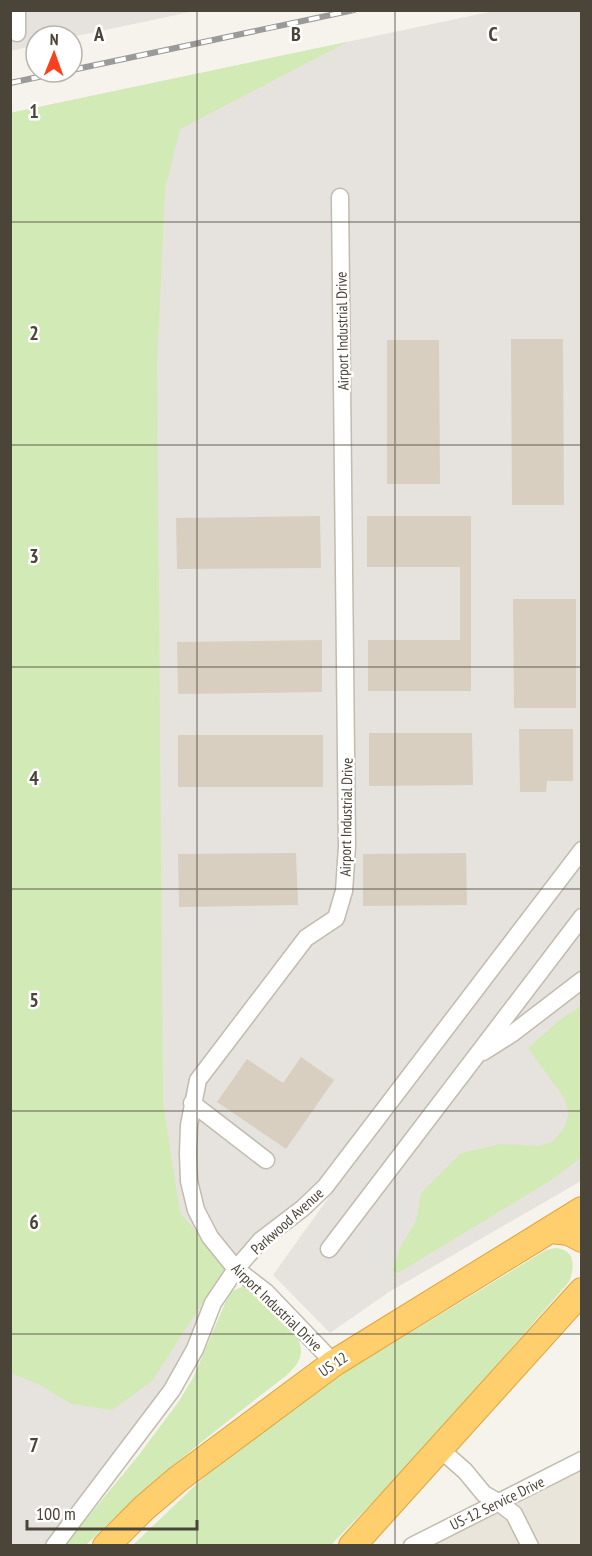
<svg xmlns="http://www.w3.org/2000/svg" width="592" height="1556" font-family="'PT Sans Narrow',sans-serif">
	<rect width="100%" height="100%" fill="#f6f3ec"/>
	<!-- residential -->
	<path fill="#eae5da" d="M581,1468V1545L426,1546Z"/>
	<!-- industrial -->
	<path fill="#e6e2dd" d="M10,11H195L72,37L36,36V45L11,51Z
		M494,11H581V1181L389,1292L330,1333L273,1275L519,932L315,1187L267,1226L186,1352L176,1373L46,1546L10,1545V113Z"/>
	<!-- green -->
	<path fill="#d2eab5" d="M347,42L180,129L165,189L157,365L163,1103L180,1213L226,1266L152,1381L112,1410L71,1404L40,1385L11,1373L10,113Z
		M581,1006V1158L548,1182L398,1273L392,1271L400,1248L416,1221L421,1193L461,1153L501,1144L539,1146L552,1142L564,1128L569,1113L563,1096L528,1048L561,1019Z
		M555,1248C576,1249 575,1267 569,1282L421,1452L331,1545L132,1546L230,1452L344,1373L546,1250Z
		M244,1286L250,1288C263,1301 302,1332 301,1351C301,1361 294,1368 287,1375C217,1429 148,1483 86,1545L64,1546L138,1456L179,1401L193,1378L226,1301L232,1291Z"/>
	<!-- parking -->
	<path fill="#e5e3e0" d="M260,916V929L186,931V917Z
		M223,1109L267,1143L250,1165L206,1130Z
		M412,1176L407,1226L375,1268L352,1249Z"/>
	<!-- building -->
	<path fill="#d8cfc1" d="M511,339H563L564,505H512Z
		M387,340H439L440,484H387Z
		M320,516L321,568L177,569L176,518Z
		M367,516H471V691H368V640H460V567H367Z
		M513,599H576V708H514Z
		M322,640V692L178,694L177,642Z
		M519,729H573V781H547L546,792H520Z
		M369,733H472L473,785L369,786Z
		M178,735H323V787H178Z
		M296,853L298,905L179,907L178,854Z
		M466,853L467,905L363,906V854Z
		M301,1057L334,1080L286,1149L217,1102L247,1059L283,1083Z"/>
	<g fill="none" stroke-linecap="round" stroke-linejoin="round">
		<!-- minor casing -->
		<g stroke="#c2bbae" stroke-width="19">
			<path id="minor" d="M17,33V10
				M483,1052L513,1033L582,980
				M192,1103L266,1160
				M329,1249L582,917
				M334,1363L266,1292L236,1269L210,1237L196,1210L189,1181L188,1154L189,1125L198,1080L306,938L336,918L344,891L347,847L340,197
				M440,1449L465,1471L484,1494L498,1502L514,1514L530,1546
				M54,1546L172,1390L195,1349L213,1303L236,1269L261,1240L303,1208L325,1187L582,850
				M412,1546L582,1460"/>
		</g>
		<!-- highway casing -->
		<g stroke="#e0a43c" stroke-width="28">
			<path id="highway" d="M551,1230L569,1232L582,1239
				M106,1546L144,1508L178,1479L334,1363L582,1210
				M352,1546L582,1291"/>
		</g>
		<!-- minor -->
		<use href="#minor" stroke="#fff" stroke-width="16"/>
		<!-- highway -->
		<use href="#highway" stroke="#ffcf6e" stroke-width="26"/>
		<!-- rail casing -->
		<g stroke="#9a9a9a" stroke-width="6">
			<path id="rail" d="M72,70L354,10
				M10,83L62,72"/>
		</g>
		<!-- rail -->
		<use href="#rail" stroke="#fff" stroke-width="4" stroke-dasharray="11" stroke-linecap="butt"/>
	</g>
	<!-- grid -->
	<path fill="none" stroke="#4b4439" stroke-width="1.5" stroke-opacity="0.55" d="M197,10V1546M395,10V1546M10,222H582M10,445H582M10,667H582M10,889H582M10,1111H582M10,1334H582"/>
	<g text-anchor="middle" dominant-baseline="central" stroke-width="5" stroke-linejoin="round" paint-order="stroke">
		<!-- street labels -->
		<g font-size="15" fill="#4b4439" stroke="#fff">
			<text transform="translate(342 331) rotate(-91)">Airport Industrial Drive</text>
			<text transform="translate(346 817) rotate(-89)">Airport Industrial Drive</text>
			<text transform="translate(287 1221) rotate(-42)">Parkwood Avenue</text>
			<text transform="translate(277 1307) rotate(44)">Airport Industrial Drive</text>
			<text transform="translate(333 1364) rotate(-34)">US 12</text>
			<text transform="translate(497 1503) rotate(-26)">US-12 Service Drive</text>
		</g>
	</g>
	<g font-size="20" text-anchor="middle" font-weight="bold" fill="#4b4439" stroke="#fff" stroke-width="5" stroke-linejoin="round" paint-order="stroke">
		<text x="99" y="41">A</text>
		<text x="296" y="41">B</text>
		<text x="493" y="41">C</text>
		<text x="34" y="118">1</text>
		<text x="34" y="340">2</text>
		<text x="34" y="563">3</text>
		<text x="34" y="785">4</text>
		<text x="34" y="1007">5</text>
		<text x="34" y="1229">6</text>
		<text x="34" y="1452">7</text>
	</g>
	<!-- border -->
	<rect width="592" height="1556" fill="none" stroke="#4b4439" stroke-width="24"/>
	<!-- north arrow -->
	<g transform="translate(54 54) rotate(1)"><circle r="28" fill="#ffffff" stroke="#b7b4b0" stroke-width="1.5"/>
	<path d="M0-4.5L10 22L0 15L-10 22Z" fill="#fc3f1d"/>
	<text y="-9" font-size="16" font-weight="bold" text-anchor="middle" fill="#4b4439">N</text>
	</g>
	<!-- scale -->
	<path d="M27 1520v9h170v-9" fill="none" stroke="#4b4439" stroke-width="3"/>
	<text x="36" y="1520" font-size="18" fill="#4b4439" stroke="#ffffff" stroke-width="4.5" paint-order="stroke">100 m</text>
</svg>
